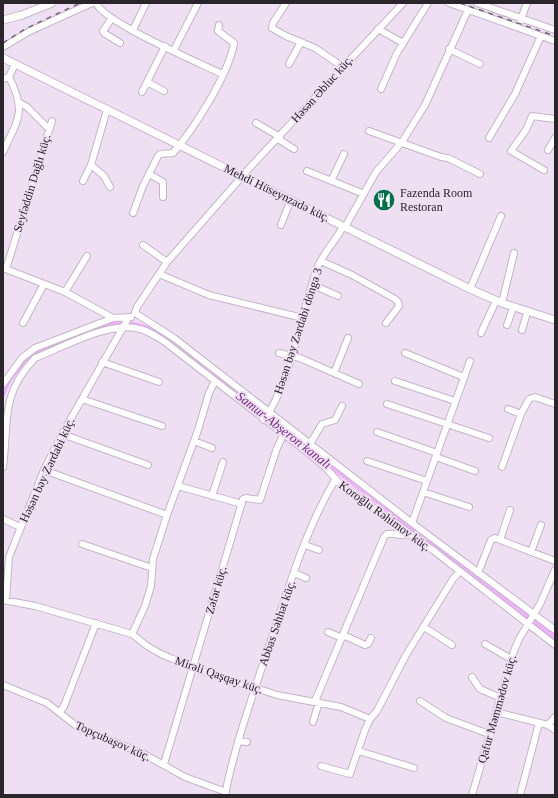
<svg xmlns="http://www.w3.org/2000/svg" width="558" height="798" font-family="'Times New Roman',serif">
	<rect width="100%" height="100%" fill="#efdff2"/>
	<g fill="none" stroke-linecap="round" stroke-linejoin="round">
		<!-- canal -->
		<path stroke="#f1afff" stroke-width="4.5" d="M3,394C19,349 70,339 109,324C125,321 138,324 153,330L555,638"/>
		<!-- minor casing -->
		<g stroke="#c4b5c8" stroke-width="8">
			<path id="minor" d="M96,3C105,23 198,62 222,74
				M286,3L273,23L272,28L286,36L315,48L343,67
				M449,3L555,41
				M477,3L555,30
				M112,18L103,31L104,33L120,43
				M520,22L527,3
				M378,29L403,43
				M133,30L146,3
				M3,47L30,31L92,3
				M449,49L480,64
				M174,50L198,3
				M289,64L301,42
				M3,79L9,77L15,64
				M147,82L164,91
				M381,89L397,53L428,3
				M142,92L165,46
				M20,103L27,107L49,129
				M106,113L91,165L104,176L110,187
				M256,123L280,137
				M369,131L441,157L448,158L480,174
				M489,138L515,94L541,36
				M278,139L294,149
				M548,150L555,138
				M3,152C18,119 27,112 9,77
				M544,170L511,151L526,130L532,116L555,119
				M307,171L364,194
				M149,174L163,182V197
				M242,176L403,3
				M83,181L91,165
				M331,181L344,154
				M133,213L143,186L158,156L160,154L173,153C194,129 229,74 234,43L218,31L219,25
				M281,225L289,204
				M345,227L376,172L402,142L425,105L468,10
				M143,245L167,262
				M321,261L352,275L395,299L398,302L399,306L386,323
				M3,268L65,292L113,318
				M6,269L52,121
				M159,274L209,295L303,318
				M313,285L338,296
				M470,289L501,216
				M65,292L87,256
				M502,303L514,253
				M135,313L174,338L412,523L555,630
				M135,313L137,307L167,262L239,180
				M23,323L44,284
				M507,325L512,311
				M522,330L526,316
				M481,333L494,305
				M279,353L300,358L359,384
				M405,353L461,376
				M102,362L159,382
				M334,373L348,338
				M395,381L455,401
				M3,384L22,358L35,348L113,318L131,317
				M82,399L162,426
				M387,404L489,438
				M508,409L521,414
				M264,420C292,381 300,314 317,269C321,256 334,243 341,230
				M377,432L437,453
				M62,434L148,465
				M194,441L212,448
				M310,444L322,424L335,420L342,406
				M436,457L475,471
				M367,461L427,481
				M3,467C9,420 0,395 35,358C63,347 111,320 140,329C149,331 157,337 165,342L312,456L327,469L340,484L434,551L555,645
				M502,467L521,414L529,399L535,397L555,404
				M44,470L167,515
				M178,486L242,504
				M423,492L469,507
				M212,496L223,462
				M3,519L20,527
				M412,523L470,361
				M500,540L510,510
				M82,544L152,568
				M305,545L319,550
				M531,552L541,525
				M294,573L306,578
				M478,573L491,540L495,538L555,561
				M3,600L35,606L132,634L147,646L161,654L194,668L277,695L341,707L370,719
				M6,600L9,557L44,470L62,434L129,317
				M424,627L452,645
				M328,632L342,638
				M132,634L145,606L151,586L153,559L167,515L198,430L209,393L215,381
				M343,635L365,645L368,644L371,638
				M485,644L511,659
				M472,677L480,689L501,698
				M3,685L47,703L79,728L144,754L185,777L226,792
				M315,701L384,537L387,534C395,532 402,538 410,534
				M420,701L446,718L489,734
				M60,712L64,706L96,623
				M496,712L548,725L555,730
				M313,722L319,702
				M548,725L555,717
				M238,741L247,742
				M359,751L414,768
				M164,764L243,499L246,498L260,500L277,448L283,435
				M321,766L350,774L365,730L370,719L377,711L406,655L453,579L459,572
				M225,795C235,744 253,695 269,646C287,592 306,528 335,480
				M472,795L514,651L519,639L540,604L555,570
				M520,795L539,723"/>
		</g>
		<!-- major casing -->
		<g stroke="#c4b5c8" stroke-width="9">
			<path id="major" d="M3,20L22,15L52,3
				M3,58L470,289L502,303L555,320"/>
		</g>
		<!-- minor -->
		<use href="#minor" stroke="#fff" stroke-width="6"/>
		<!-- major -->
		<use href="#major" stroke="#fff" stroke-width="7"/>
		<!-- rail -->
		<path stroke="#716873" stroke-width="1.5" stroke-dasharray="5 5" stroke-linecap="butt" d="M460,3L555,36
			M3,43L25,29L80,3"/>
	</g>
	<!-- icons -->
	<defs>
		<g id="restaurant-disc" transform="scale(1.15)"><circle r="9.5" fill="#01714a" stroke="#efdff2"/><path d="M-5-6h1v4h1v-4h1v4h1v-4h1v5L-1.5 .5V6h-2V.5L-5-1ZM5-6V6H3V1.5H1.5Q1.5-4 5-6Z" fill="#fff"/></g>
	</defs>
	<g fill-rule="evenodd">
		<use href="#restaurant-disc" x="384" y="200"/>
	</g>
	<g text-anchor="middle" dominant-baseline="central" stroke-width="4" stroke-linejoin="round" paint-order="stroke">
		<!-- street labels -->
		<g font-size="12" fill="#2a242b" stroke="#efdff2">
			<text transform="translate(322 89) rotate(-48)">Həsən Əbluc küç.</text>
			<text transform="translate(32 183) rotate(-73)">Seyfəddin Dağlı küç.</text>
			<text transform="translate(277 193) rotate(26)">Mehdi Hüseynzadə küç.</text>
			<text transform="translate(298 331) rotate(-72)">Həsən bəy Zərdabi döngə 3</text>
			<text transform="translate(47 470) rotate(-65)">Həsən bəy Zərdabi küç.</text>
			<text transform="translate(385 516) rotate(36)">Koroğlu Rəhimov küç.</text>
			<text transform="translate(216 590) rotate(-74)">Zəfər küç.</text>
			<text transform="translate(277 623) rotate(-71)">Abbas Səhhət küç.</text>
			<text transform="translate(219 675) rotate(19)">Mirəli Qaşqay küç.</text>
			<text transform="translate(497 709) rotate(-74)">Qafur Məmmədov küç.</text>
			<text transform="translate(113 741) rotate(24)">Topçubaşov küç.</text>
		</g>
		<!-- poi labels -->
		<g font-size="12" fill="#2a242b" stroke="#efdff2" text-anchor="start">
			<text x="400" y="193">Fazenda Room<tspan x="400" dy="14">Restoran</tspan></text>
		</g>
		<!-- water labels -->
		<g font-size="13" font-style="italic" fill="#782b87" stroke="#efdff2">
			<text transform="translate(284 430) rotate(38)">Samur-Abşeron kanalı</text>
		</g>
	</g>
	<!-- border -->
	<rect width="558" height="798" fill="none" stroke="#2a242b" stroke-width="8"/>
</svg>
